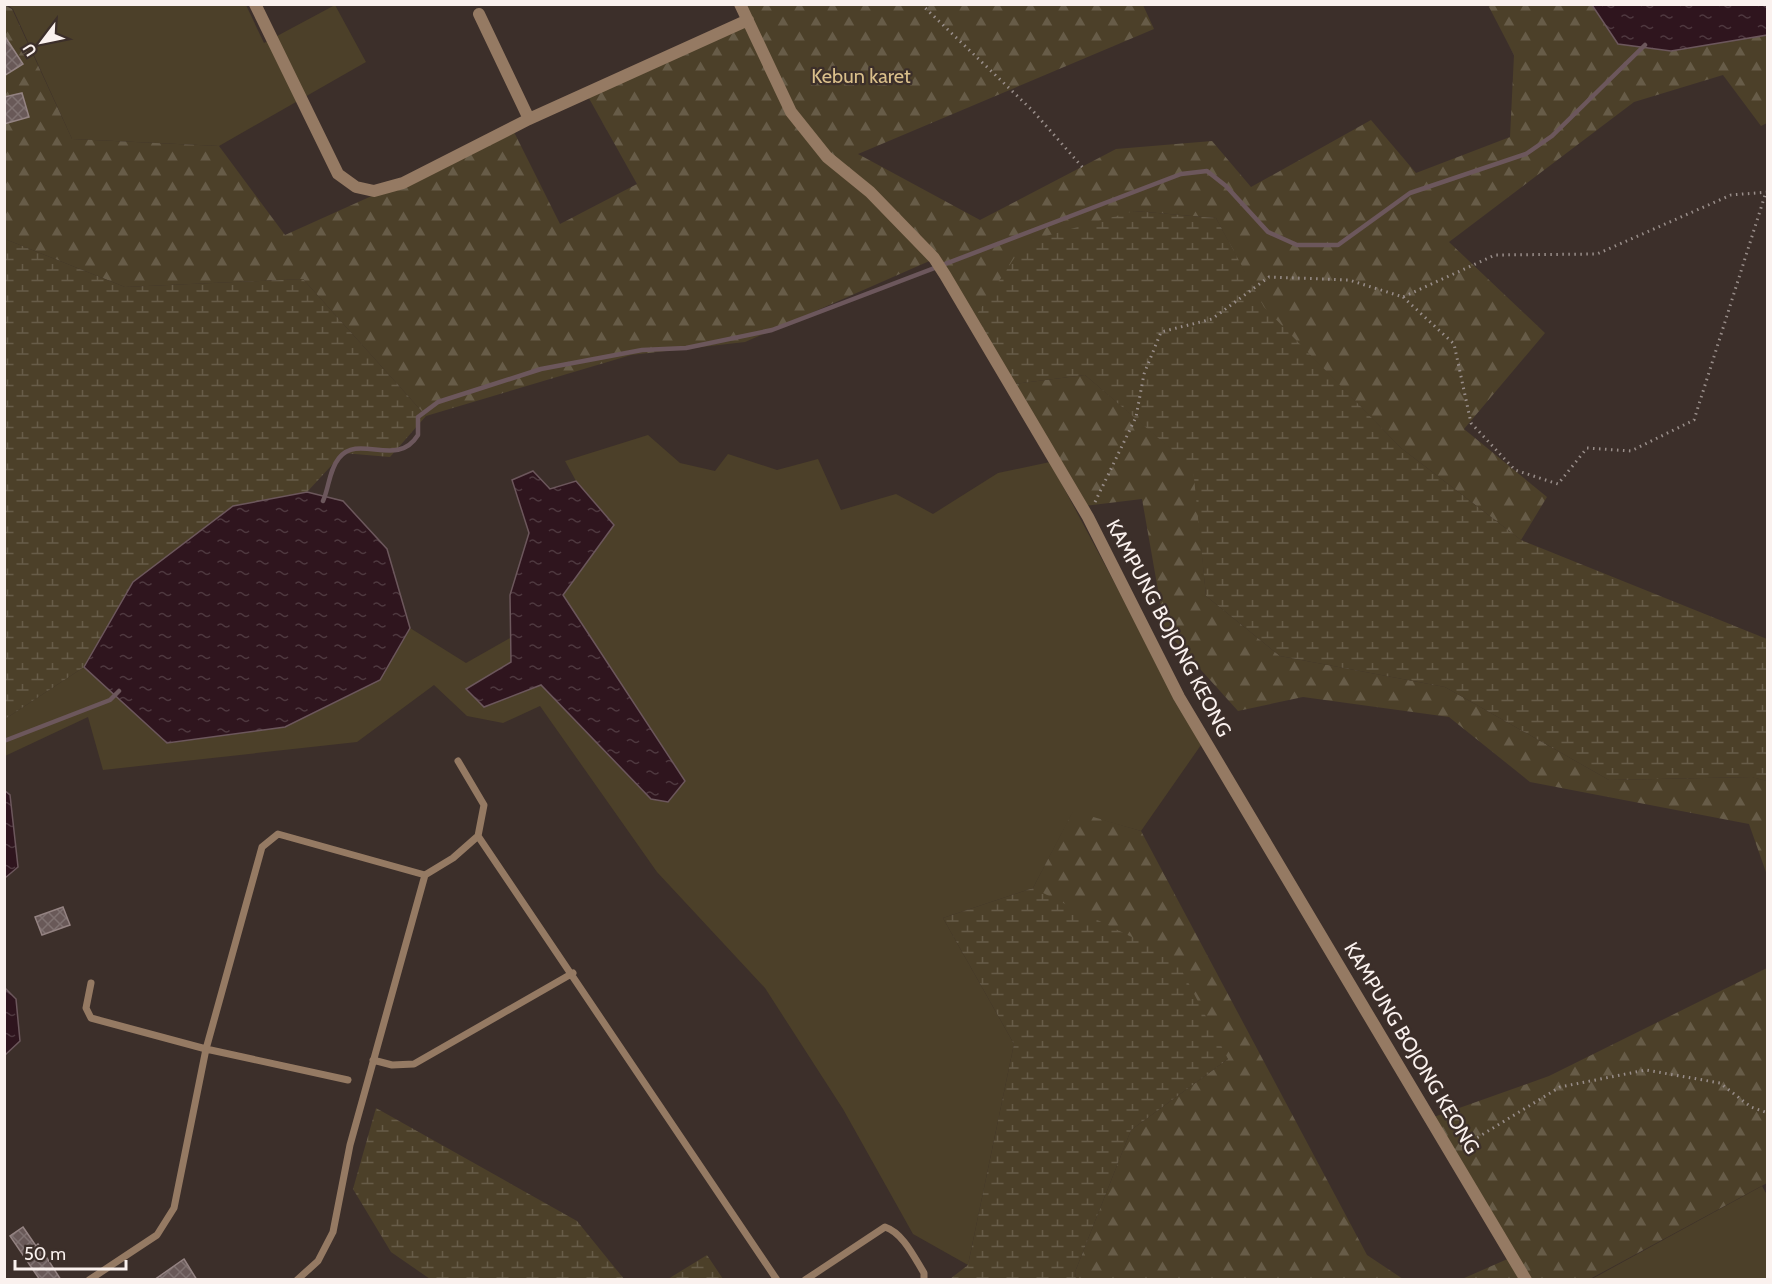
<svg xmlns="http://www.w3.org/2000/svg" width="1772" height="1284" font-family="Cabin,sans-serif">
	<defs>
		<pattern id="forest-firs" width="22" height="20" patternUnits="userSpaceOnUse" patternTransform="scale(1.5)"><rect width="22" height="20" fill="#4c4029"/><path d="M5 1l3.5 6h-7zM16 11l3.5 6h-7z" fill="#675c48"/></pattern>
		<pattern id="wetland-marsh" width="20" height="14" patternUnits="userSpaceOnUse" patternTransform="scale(1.5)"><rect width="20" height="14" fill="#4c4029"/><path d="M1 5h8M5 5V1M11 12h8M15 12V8" fill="none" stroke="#675c48"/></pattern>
		<pattern id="water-ripples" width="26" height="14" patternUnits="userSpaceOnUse" patternTransform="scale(1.5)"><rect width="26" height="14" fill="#2f151e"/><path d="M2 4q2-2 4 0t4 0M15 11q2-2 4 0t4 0" fill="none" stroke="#4e383f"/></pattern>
		<pattern id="building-cross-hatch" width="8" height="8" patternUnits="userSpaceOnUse" patternTransform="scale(1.5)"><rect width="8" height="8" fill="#695958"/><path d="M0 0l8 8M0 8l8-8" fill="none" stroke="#7f7170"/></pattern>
	</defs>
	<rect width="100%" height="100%" fill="#3c2f2a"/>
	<!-- green -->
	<path fill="#4c4029" d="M8,5H246L264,43L335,5L366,62L219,146L72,139L13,9Z
		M648,435L680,463L715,471L728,454L777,470L818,459L841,510L896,494L933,514L998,473L1050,462L1201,745L1141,831L1073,812L1033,888L943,918L1014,1044L968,1265L913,1234L843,1109L765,988L657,872L540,706L503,723L467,716L434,685L357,742L103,770L88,717L5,756V719L84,667L167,743L285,727L380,680L410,628L466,663L510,638L511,662L467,690L484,707L541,685L651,799L685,780L562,595L614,525L576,481L565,461Z
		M1762,1186L1767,1195V1279L1590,1280Z"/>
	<!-- forest -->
	<path fill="url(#forest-firs)" d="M4,5L12,9L72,139L219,146L285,235L514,132L560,224L637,184L586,93L753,21L745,5H1143L1154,29L858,154L980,220L1116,149L1212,141L1251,187L1371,120L1416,173L1510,137L1514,55L1488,5H1592L1618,43L1671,51L1767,35V123L1761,126L1723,75L1634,102L1449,242L1545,333L1464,429L1547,497L1521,540L1401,448L1263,307L1216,218L1134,211L971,323L934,259L745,342L631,355L426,416L303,279L125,287L5,239Z
		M1085,375L1194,468L1206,596L1280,656L1445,687L1609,780L1752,777L1767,781V875L1749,824L1530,782L1449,717L1303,697L1238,711L1165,630L1142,499L1076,507L1006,385Z
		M1073,811L1141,831L1367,1255L1403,1279H1076L1075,1272L1131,1130L1228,1059L1033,888Z
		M1767,968V1183L1590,1279H1462L1512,1257L1431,1118L1549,1076Z"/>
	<!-- wetland -->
	<path fill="url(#wetland-marsh)" d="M1134,211L1216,218L1264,307L1401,448L1521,540L1767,639V781L1751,777L1609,780L1445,687L1280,656L1206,596L1193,468L1085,375L1006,385L971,323L1025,242Z
		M5,239L125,287L303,279L426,416L390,457L343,453L307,492L233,506L133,582L84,667L5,719Z
		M1033,888L1176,959L1228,1059L1131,1130L1075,1272L1076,1279H950L968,1265L1014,1044L943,918Z
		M376,1108L577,1221L624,1279H430L391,1252L353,1189Z
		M707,1255L723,1279H668Z"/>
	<!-- water -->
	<path fill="url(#water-ripples)" stroke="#6c575c" stroke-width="1.5" d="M1592,5H1767V35L1671,51L1618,44Z
		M533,471L550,489L576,481L614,525L563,595L685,781L668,802L651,799L541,685L484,707L466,689L511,662L510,595L529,533L512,480Z
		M307,492L343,501L387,549L410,628L380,680L285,727L167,743L84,667L133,582L233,506Z
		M4,790L10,795L18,867L5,878Z
		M5,988L16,999L20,1041L5,1055Z"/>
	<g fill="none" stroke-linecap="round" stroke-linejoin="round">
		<!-- stream -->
		<path stroke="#6c575c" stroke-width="4.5" d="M323,501C329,488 329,470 339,458C359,433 397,469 418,435V417L438,402L541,369L642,350L686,348L772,330L1181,174L1207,171L1226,186L1268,232L1297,245H1338L1410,193L1526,154L1552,136L1645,45
			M4,741L110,700L119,691"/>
	</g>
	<!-- building -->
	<path fill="url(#building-cross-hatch)" stroke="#948382" stroke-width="1.5" d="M4,35L23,64L4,76Z
		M22,93L29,117L4,124V97Z
		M63,907L70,925L42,935L35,917Z
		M23,1227L36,1246L38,1244L61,1280H40L10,1236Z
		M184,1259L197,1280H154Z"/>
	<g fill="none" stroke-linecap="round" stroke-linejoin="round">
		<!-- path -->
		<path stroke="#998e8a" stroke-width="3" stroke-dasharray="1.5 4.5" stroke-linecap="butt" d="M921,4L1033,111L1084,169
			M1403,297L1454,344L1471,423L1515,470L1558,484L1587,448L1631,451L1694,420L1766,192
			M1095,502L1136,417L1144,374L1161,332L1212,319L1269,277L1349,280L1403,297L1495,255L1597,254L1731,195L1768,192
			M1462,1147L1560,1087L1646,1070L1720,1083L1751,1107L1768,1113"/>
		<!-- service -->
		<path stroke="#957a63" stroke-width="7" d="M458,761L484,805L478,836
			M91,983L86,1008L91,1018L206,1049L348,1080
			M373,1060L392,1065L414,1064L573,973
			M89,1280L157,1235L174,1208L206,1049L262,847L278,834L425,875L453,858L478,836L777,1280
			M297,1280L318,1261L333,1232L350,1145L425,875
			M805,1280L885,1227C903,1233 914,1257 924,1273V1280"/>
		<!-- minor -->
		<path stroke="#957a63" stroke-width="12" d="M255,4L338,174L356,187L374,191L403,183L529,119L748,20
			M740,4L791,112L827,157L870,192L934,258L945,275L1088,517L1179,697L1526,1280
			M479,14L529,119"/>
	</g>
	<g text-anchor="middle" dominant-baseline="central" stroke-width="4.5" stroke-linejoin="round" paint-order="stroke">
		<!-- park labels -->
		<g font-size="20" fill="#dabf8b" stroke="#3c2f2a">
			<text x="861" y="76">Kebun karet</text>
		</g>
		<!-- street labels -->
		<g font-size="20" fill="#faf1ee" stroke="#3c2f2a">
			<text transform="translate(1169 628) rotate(62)">KAMPUNG BOJONG KEONG</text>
			<text transform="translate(1412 1048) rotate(59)">KAMPUNG BOJONG KEONG</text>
		</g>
	</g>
	<!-- border -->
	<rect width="1772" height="1284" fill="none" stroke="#faf1ee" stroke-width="12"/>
	<!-- north arrow -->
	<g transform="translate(42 42) rotate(238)" stroke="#3c2f2a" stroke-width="4.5" paint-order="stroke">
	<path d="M0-4.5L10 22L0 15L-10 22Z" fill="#faf1ee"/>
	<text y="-9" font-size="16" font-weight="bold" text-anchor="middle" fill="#faf1ee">U</text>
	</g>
	<!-- scale -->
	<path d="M15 1260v9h111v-9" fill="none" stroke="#faf1ee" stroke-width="3"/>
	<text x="24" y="1260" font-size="18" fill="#faf1ee" stroke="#3c2f2a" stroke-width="4.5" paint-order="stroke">50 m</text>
</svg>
